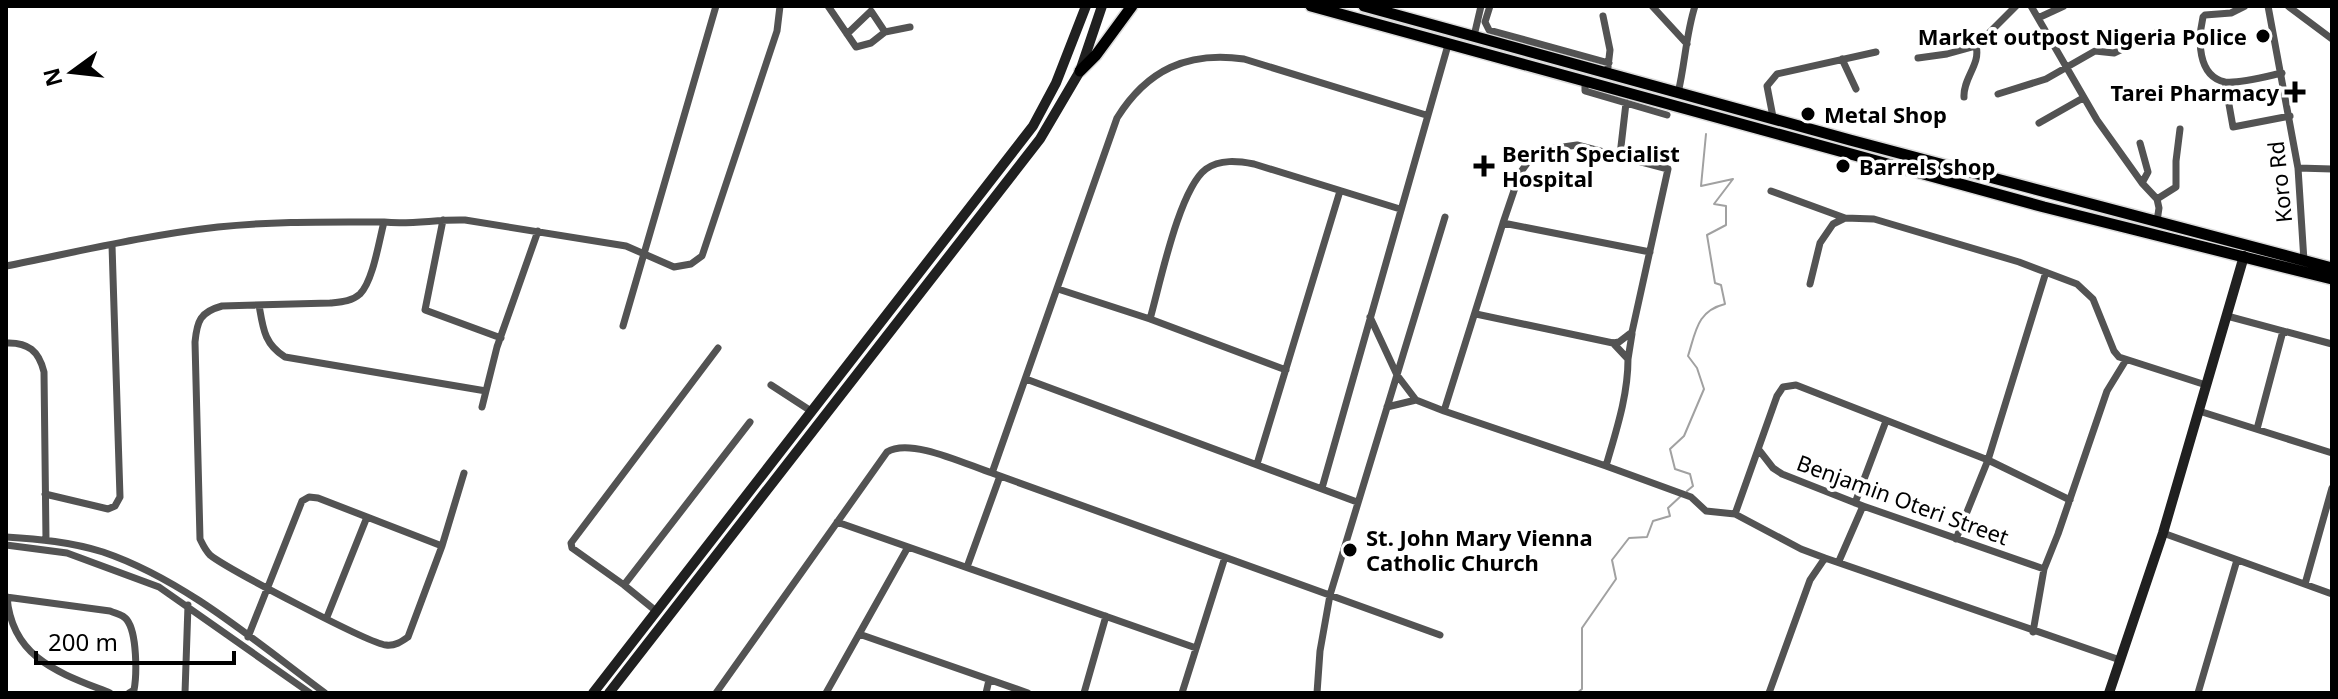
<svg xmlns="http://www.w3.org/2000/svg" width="2338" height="699" font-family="'Noto Sans',sans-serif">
	<rect width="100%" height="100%" fill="#fff"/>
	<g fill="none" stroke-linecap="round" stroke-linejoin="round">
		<!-- stream -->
		<path stroke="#a1a1a1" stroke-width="2" d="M1687,491L1693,486L1690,474L1675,469L1670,449L1684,436L1704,389L1697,368L1688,356C1696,331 1697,311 1725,304L1721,285L1715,283L1707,235L1726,225V206L1714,204L1733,179L1701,186L1706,134
			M1577,693L1582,689V628L1616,579L1612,560L1629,538L1647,537L1653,521L1670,516L1668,508L1682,495"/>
		<!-- primary casing -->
		<g stroke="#dbdbdb" stroke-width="14">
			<path id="primary" d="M1311,6L2044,207L2332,279
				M1364,6L1850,140L2332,268
				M1080,71L1096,55L1132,6"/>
		</g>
		<!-- street -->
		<path stroke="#535353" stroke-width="7" d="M828,6L856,47L871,43L885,32L871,11L847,34
			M1490,6L1485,22L1489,30L1609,63
			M1652,6L1687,44
			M2031,6L2097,120L2142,183L2157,199L2159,208L2157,221
			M2245,6L2231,13L2205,15L2203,17C2198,39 2197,76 2225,82C2238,84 2268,76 2282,73
			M2268,6L2298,168L2304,261
			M2288,6L2332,39
			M1603,16L1610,50L1608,67
			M2038,18L2064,6
			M885,32L910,27
			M1474,36L1481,6
			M1918,58L1947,54L1976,46L2016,6
			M1842,59L1856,89
			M2225,82L2233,127L2290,116
			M1585,83V91L1667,115
			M1678,93C1685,64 1686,34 1695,6
			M1998,94L2046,79L2095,51L2114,53L2156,33
			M1964,97C1963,78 1981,64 1976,46
			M1773,117L1767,86L1777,74L1876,52
			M2039,123L2083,98
			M2140,143L2148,172L2142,183
			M1620,155L1626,103
			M2298,168L2332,169
			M1771,191L1845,218
			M2157,199L2176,187V161L2180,129
			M443,220L425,310L501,338
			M384,222C411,225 437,219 465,220L626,246L674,267L691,264L702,256L777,31L780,6
			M1503,223L1650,252
			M6,266C76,252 147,235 218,227C273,221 329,222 384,222C379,241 373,281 360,294C351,302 340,302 330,303L222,306C200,312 197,321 195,342L200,539C203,545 205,550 210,555C226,568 370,644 386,645C395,646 401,642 408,637L442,546L318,498L309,497L302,501L248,637
			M1810,284L1820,243L1833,224L1845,218L1874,219L2019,262L2077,284L2093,299L2114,351L2119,357L2206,385
			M1058,289L1150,319L1286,370
			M259,305C263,328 264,344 285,357L486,391
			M2227,316L2332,344
			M1370,317L1397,375L1416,400L1444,411L1503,223L1520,173L1528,162L1549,149L1577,145L1668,169L1632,332L1619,342L1613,343L1476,314
			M1150,319C1160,284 1179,189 1206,169C1220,159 1238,161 1254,164L1400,209
			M623,326L716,6
			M6,343C28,342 39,351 44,372L46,540
			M1628,359L1632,334
			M1026,379L1357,502
			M771,385L811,411
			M482,407L497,347L538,231
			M1387,407L1416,400
			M1444,411L1606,466C1616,431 1628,396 1628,359L1613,343
			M2199,411L2332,453
			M2257,429L2283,331
			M1759,450L1773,468L1782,474L1863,506L2044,569
			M1257,464L1340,191
			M1606,466L1691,497L1706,511L1735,514L1801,549L1825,558
			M992,473L1117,118C1147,70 1187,51 1244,59L1426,115
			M1322,488L1448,45
			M45,494L108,509L115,506L120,497L112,245
			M1855,503L1886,421
			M1735,514L1777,396L1783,387L1796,385L1988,460L2070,500
			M837,522L1196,648
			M2163,533L2332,594
			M6,537C39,539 71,542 103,552C185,580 256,642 325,693
			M1956,539L1988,460L2046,272
			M6,545L67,553L159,587L310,693
			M442,546L464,473
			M1839,561L1863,506
			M967,567L1000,476
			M2305,584L2332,488
			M624,585L572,548L571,543L718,348
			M6,597L110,611C117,614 123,614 127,620C137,633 137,674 134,690L129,693
			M7,597C12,659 60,673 110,693
			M656,611L624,585L750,422
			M327,617L367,517
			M2033,632L2044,569L2058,534L2107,391L2126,360
			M859,634L1028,693
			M185,693L188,605
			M716,693L887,452C910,437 967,465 992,473L1440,635
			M826,693L908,547
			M986,693L989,680
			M1084,693L1106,616
			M1182,693L1225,557
			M1317,693L1320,651L1330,595L1445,217
			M1769,693L1810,580L1825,558L2120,660
			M2198,693L2237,560"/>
		<!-- secondary -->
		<path stroke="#202020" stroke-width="10" d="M593,693L1033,126L1056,83L1086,6
			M609,693L1040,139L1080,71L1102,6
			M2109,693L2163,533L2244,256"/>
		<!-- primary -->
		<use href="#primary" stroke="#000" stroke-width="11"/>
	</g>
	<!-- markers -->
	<g fill="#000" stroke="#fff" stroke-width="3">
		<circle cx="2263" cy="36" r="8"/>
		<path d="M2291 80h8v8h8v8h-8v8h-8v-8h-8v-8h8z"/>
		<circle cx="1808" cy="114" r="8"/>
		<path d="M1480 154h8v8h8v8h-8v8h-8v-8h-8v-8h8z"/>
		<circle cx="1843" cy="166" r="8"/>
		<circle cx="1350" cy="550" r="8"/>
	</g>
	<g text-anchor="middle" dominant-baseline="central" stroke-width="7" stroke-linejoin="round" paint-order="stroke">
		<!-- poi labels -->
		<g font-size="22" font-weight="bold" fill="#000" stroke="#fff" text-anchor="start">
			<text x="2247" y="36" text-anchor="end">Market outpost Nigeria Police</text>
			<text x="2279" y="92" text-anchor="end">Tarei Pharmacy</text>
			<text x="1824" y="114">Metal Shop</text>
			<text x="1502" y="153">Berith Specialist<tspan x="1502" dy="25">Hospital</tspan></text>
			<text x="1859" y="166">Barrels shop</text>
			<text x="1366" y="537">St. John Mary Vienna<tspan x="1366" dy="25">Catholic Church</tspan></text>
		</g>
		<!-- street labels -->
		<g font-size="22" fill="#000" stroke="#fff">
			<text transform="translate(2279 182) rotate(-96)">Koro Rd</text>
			<text transform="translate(1903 499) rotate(20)">Benjamin Oteri Street</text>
		</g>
	</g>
	<!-- border -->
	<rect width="2338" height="699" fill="none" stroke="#000000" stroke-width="16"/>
	<!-- north arrow -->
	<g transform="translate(72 72) rotate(255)" stroke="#ffffff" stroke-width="6" paint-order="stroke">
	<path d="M0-6L14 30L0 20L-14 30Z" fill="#000000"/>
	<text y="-12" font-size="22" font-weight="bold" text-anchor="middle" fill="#000000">N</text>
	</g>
	<!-- scale -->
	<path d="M36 651v12h198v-12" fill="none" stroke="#000000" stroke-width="4"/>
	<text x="48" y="651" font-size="24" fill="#000000" stroke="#ffffff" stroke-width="6" paint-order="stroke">200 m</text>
</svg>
